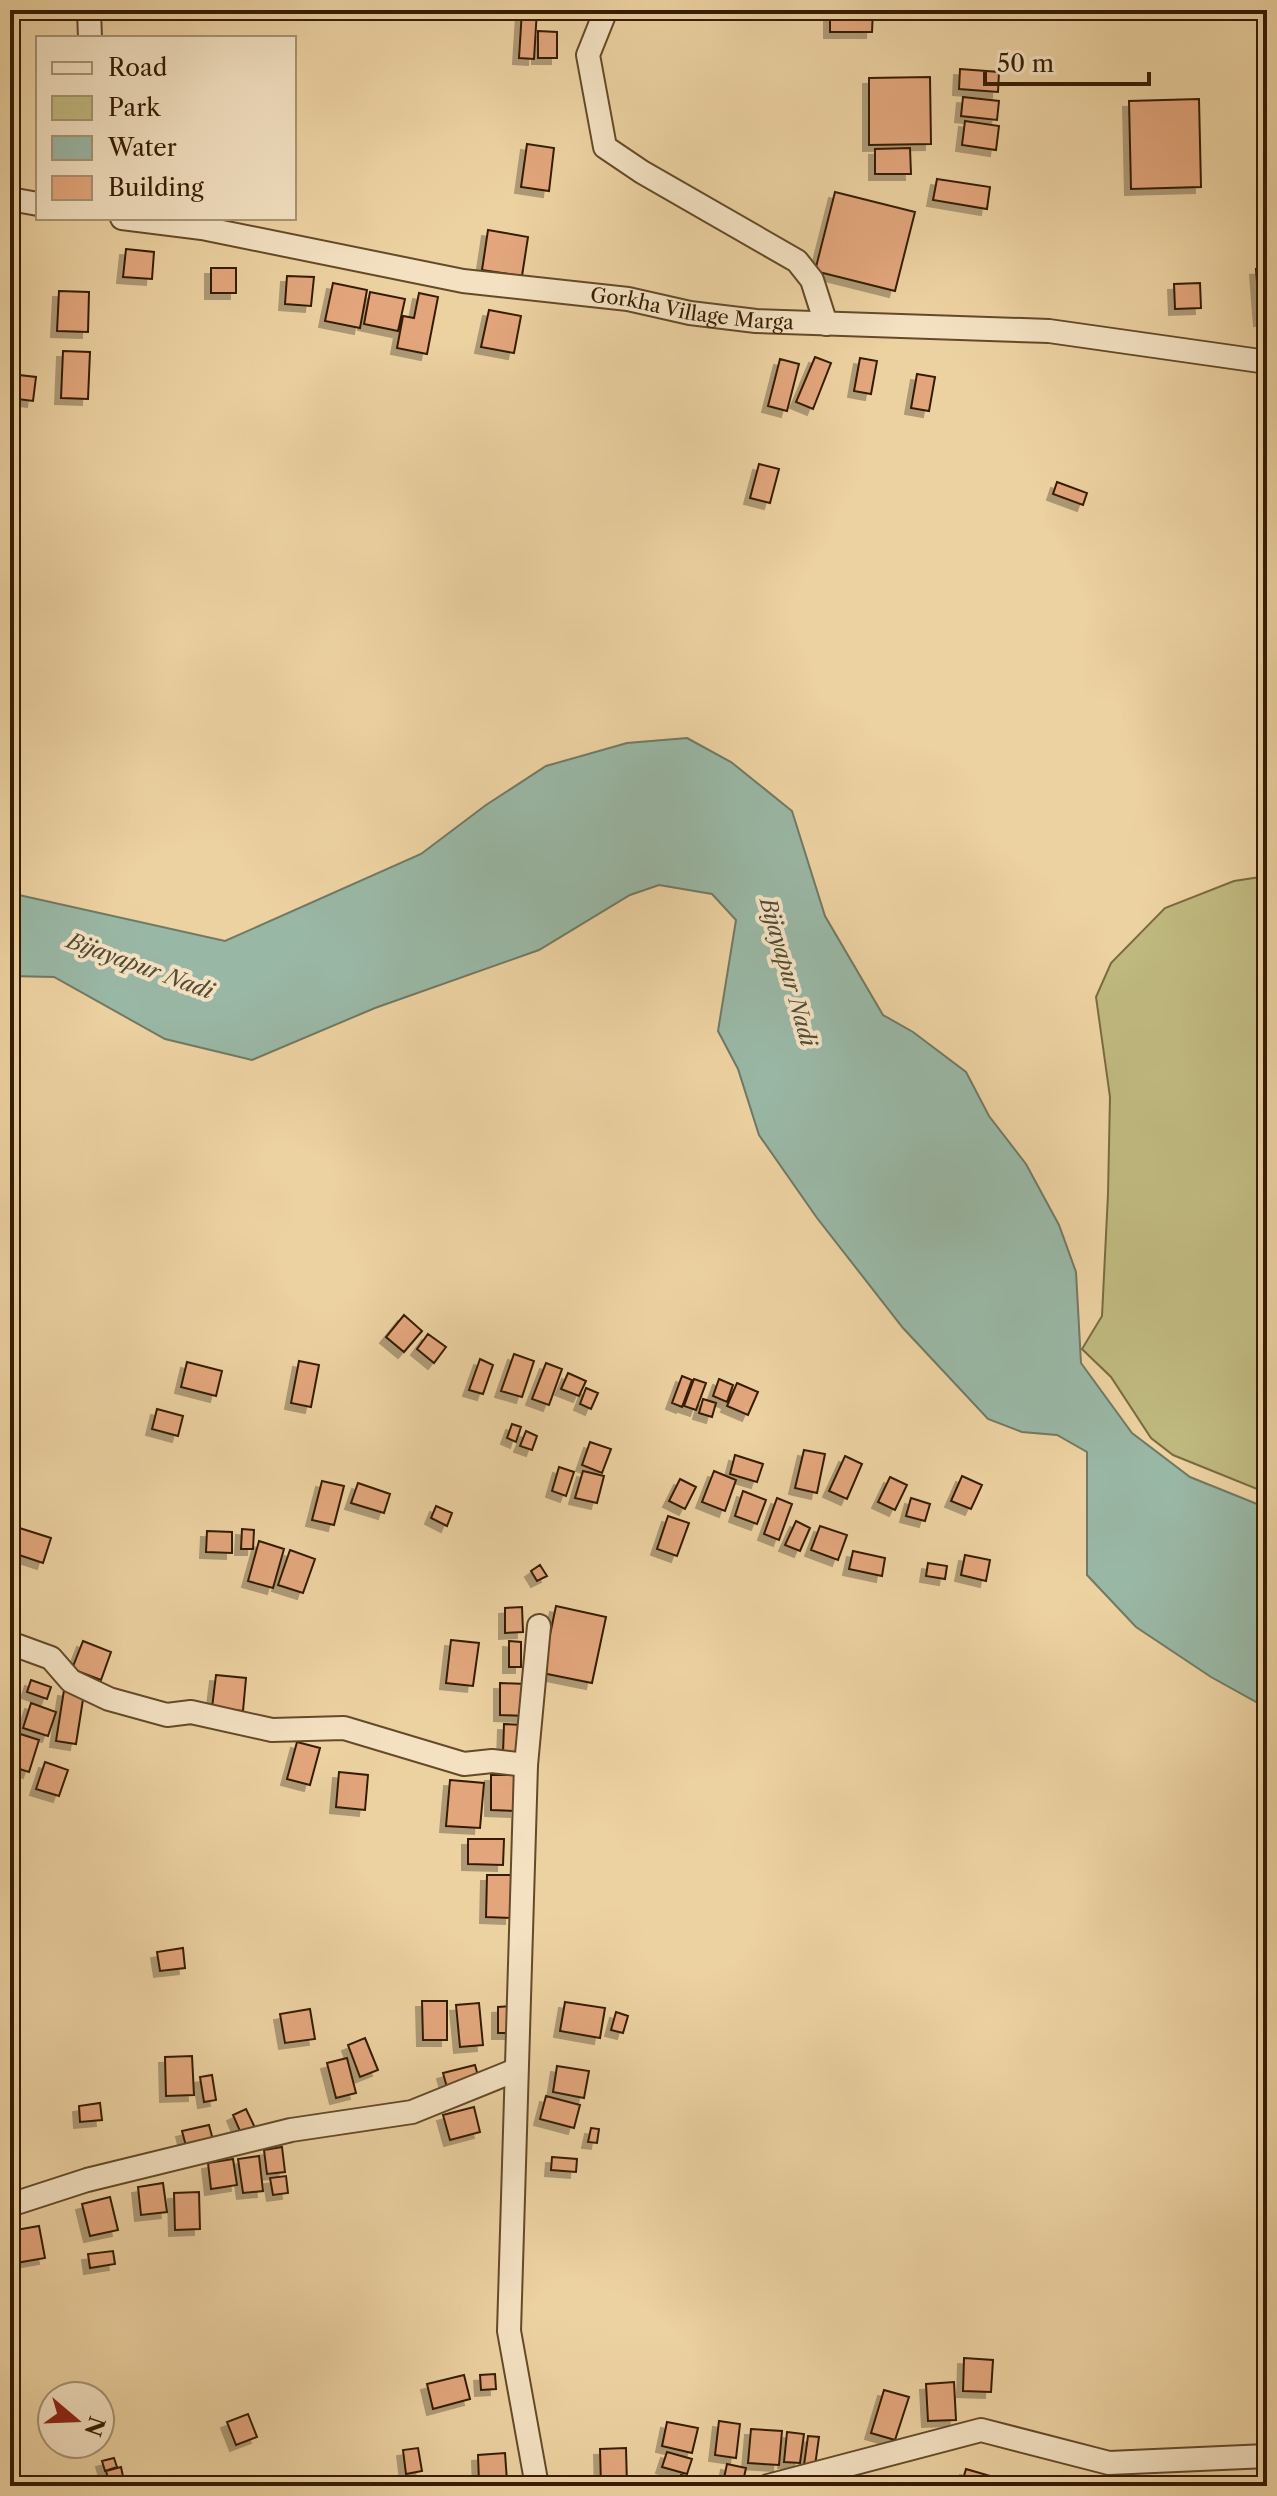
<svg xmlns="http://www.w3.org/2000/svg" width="1277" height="2496" font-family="'Libre Caslon Text',serif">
	<defs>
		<filter id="shadow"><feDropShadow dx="-6" dy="6" stdDeviation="0" flood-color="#0004"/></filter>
	</defs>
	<rect width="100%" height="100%" fill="#ecd1a1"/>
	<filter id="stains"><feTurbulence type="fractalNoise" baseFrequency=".0025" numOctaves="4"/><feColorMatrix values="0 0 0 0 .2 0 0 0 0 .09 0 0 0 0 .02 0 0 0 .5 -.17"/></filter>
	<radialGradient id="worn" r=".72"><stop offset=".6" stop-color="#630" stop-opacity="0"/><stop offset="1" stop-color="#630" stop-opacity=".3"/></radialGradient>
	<!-- green -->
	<path fill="#bfb97f" stroke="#7a6b40" stroke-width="2" d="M1267,876V1493L1173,1455L1151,1438L1111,1377L1082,1349L1102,1316L1108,1194L1110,1097L1096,997L1111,963L1165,908L1234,881Z"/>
	<!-- water -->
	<path fill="#99b7a5" stroke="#717963" stroke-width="2" d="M687,738L731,762L792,811L825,916L883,1015L913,1032L966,1072L989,1116L1026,1164L1059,1225L1076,1272L1081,1363L1132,1433L1190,1477L1267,1508V1708L1211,1677L1136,1627L1087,1575V1452L1057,1435L1022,1432L988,1419L903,1328L817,1218L759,1135L738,1069L718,1031L736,920L712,894L659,885L630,895L539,950L375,1008L252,1060L165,1039L54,977L10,976V893L225,941L421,854L486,805L546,766L627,743Z"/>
	<!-- building -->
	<path fill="#e3a67b" stroke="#361d00" stroke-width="2" filter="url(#shadow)" d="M522,10H537L534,59L519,58Z
		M830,10H873L872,32H830Z
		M538,31L557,32V58H538Z
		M960,69L999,72L998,92L959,89Z
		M930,77L931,144L869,145V78Z
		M963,97L999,101L997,120L961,116Z
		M1199,99L1201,187L1131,189L1129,101Z
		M965,121L999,126L996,150L962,145Z
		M527,144L554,148L549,191L521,187Z
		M910,148L911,174H875V149Z
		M937,179L990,187L987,209L933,200Z
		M835,192L915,212L895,291L815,271Z
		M488,230L528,237L522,276L482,270Z
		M126,249L154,252L152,279L123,277Z
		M211,268H236V293H211Z
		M1267,268V319L1260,320L1256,269Z
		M287,276L314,277L311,306L285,304Z
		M333,283L367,290L360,328L325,321Z
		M1200,283L1201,308L1175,309L1174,284Z
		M59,291L89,292L88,332L57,331Z
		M370,292L405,299L398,331L364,324Z
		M419,293L438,297L427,354L397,348L403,316L414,318Z
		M489,310L521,316L514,353L481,347Z
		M63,351L90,352L88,399L61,398Z
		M815,357L831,363L813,409L796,402Z
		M860,358L877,361L871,394L854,391Z
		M780,359L799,364L787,411L768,406Z
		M10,374L36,377L33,401L10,398Z
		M917,374L935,377L929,411L911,408Z
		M759,464L779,469L770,503L750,498Z
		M1057,482L1087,493L1083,505L1053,494Z
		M404,1315L422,1331L404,1352L386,1337Z
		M428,1334L446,1347L434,1363L417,1349Z
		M514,1354L534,1361L522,1397L501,1391Z
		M480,1359L493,1365L483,1394L469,1390Z
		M299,1361L319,1365L311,1407L291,1403Z
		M187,1362L222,1371L216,1396L181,1387Z
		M546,1363L562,1369L549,1405L532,1399Z
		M568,1373L586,1381L579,1396L561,1389Z
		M682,1376L692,1380L682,1407L672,1403Z
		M694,1379L706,1383L696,1410L684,1406Z
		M719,1379L733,1385L727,1402L713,1396Z
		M737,1383L758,1392L748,1415L727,1406Z
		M586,1388L598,1393L591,1409L580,1404Z
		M703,1399L716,1403L712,1417L699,1413Z
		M157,1409L183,1416L178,1436L152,1429Z
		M512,1424L521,1427L516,1442L507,1438Z
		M526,1431L537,1436L532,1450L520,1446Z
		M590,1442L611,1449L602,1473L582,1465Z
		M804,1450L825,1454L817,1493L795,1488Z
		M735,1455L763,1464L757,1482L730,1474Z
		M845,1456L862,1464L847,1499L829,1491Z
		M559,1467L574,1472L566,1496L552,1491Z
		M583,1471L604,1476L597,1503L575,1498Z
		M714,1471L736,1480L725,1511L702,1502Z
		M962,1476L982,1485L971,1509L951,1501Z
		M890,1477L907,1485L895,1510L878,1502Z
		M680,1479L696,1487L685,1509L669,1501Z
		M322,1481L344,1486L334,1525L312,1520Z
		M358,1483L390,1494L384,1513L351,1503Z
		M743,1491L766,1500L757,1524L735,1516Z
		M777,1498L792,1504L779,1540L764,1534Z
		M911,1498L930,1504L925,1521L906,1516Z
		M436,1506L452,1513L447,1526L431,1518Z
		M668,1516L689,1523L677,1556L657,1549Z
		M796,1521L810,1528L800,1551L785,1545Z
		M10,1525L51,1538L43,1563L10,1552Z
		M820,1526L847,1535L838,1560L811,1550Z
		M242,1529L254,1530L253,1549H241Z
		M207,1531L232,1532V1553L206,1552Z
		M259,1541L284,1549L273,1588L248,1581Z
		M290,1550L315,1559L303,1593L278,1585Z
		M853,1551L885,1558L882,1576L849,1569Z
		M965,1555L990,1560L986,1581L961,1575Z
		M928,1563L947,1566L945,1579L926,1576Z
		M540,1565L547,1576L537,1581L531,1571Z
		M556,1606L606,1617L592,1683L542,1673Z
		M522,1607L523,1632L505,1633V1608Z
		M451,1640L479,1643L473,1686L446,1683Z
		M83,1641L111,1652L101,1680L72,1669Z
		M509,1641L521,1642V1667H509Z
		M216,1675L246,1678L243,1711L212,1708Z
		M31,1680L51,1687L47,1699L27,1692Z
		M500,1683L526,1684L525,1716L500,1715Z
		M64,1690L84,1693L76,1744L56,1741Z
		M31,1703L56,1712L48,1736L23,1728Z
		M504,1724L525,1725L523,1754L503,1753Z
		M14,1732L39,1740L29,1772L10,1766Z
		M297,1742L320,1748L310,1785L287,1779Z
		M45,1762L68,1770L59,1796L36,1789Z
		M339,1772L368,1775L365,1810L336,1807Z
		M491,1775H516V1811L491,1810Z
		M450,1780L484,1783L480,1828L446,1826Z
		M468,1839H504L503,1865L468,1864Z
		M487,1875H512L511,1918L486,1917Z
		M183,1948L185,1968L160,1971L157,1952Z
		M422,2001H447V2040H423Z
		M565,2002L605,2008L600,2038L560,2031Z
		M479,2003L483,2045L460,2047L456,2005Z
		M512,2006L513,2033H498V2007Z
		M310,2009L315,2039L285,2043L280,2014Z
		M616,2012L628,2016L623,2033L611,2030Z
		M365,2038L378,2070L360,2077L348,2045Z
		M192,2056L194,2095L166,2096L165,2057Z
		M347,2058L356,2093L336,2098L327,2063Z
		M475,2065L480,2083L448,2091L443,2073Z
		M557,2066L589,2071L584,2098L553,2092Z
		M212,2075L216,2100L204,2102L200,2077Z
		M546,2096L580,2105L574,2128L540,2119Z
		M100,2103L102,2120L80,2122L79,2106Z
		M474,2107L480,2132L450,2140L443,2115Z
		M246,2109L257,2132L243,2138L233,2115Z
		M209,2125L214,2144L187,2150L182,2131Z
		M591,2128L599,2129L597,2143L588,2142Z
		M282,2147L285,2172L267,2174L264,2150Z
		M259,2156L263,2191L243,2193L238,2159Z
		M552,2157L577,2159L576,2172L551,2170Z
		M233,2159L237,2185L211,2189L208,2163Z
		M286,2176L288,2193L273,2195L270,2178Z
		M163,2183L167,2212L141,2215L138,2187Z
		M199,2192L200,2229L175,2230L174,2193Z
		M110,2197L118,2230L90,2236L82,2204Z
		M39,2226L45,2258L16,2263L10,2231Z
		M113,2251L115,2264L90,2268L88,2254Z
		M964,2358L993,2360L991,2392L963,2391Z
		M495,2374L496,2389L481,2390L480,2375Z
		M464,2375L470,2399L433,2409L427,2384Z
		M954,2382L956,2420L928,2421L926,2384Z
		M884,2390L909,2397L895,2440L871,2433Z
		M248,2414L257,2437L236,2445L227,2422Z
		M719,2421L740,2424L736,2458L715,2455Z
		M667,2422L698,2428L692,2453L662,2446Z
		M751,2429L782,2431L779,2465L748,2463Z
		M787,2432L804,2434L800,2463L784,2462Z
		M808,2436L819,2437L815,2466L804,2465Z
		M418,2448L422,2471L406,2474L403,2450Z
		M626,2448L627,2485L601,2486L600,2449Z
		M667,2452L692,2459L687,2474L662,2467Z
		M505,2453L507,2481L479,2483L478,2455Z
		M114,2458L117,2467L105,2471L102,2461Z
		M727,2464L746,2468L742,2486L723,2483Z
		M121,2467L125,2486H110L106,2471Z
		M966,2469L997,2478L995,2486H961Z
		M681,2475L711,2483L710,2486H678Z"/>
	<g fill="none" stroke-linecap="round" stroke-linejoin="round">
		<!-- minor casing -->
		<g stroke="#644a28" stroke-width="26">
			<g id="minor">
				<path d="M89,10L90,38"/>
				<path d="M606,10L588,55L605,147L642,172L797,261L812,280L826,324"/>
				<path d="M10,199L38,204"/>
				<path id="s1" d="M122,218L202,228L463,281L628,299L690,313L756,321L1049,331L1267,362"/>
				<path d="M10,1643L51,1658L71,1681L109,1699L167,1715L191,1712L272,1730L344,1728L464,1764L492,1761L526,1765"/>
				<path d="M10,2205L87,2180L291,2130L412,2112L516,2070"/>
				<path d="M537,2486L509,2331L526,1765L539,1626"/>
				<path d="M768,2486L981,2430L1109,2463L1267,2456"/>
			</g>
		</g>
		<!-- minor -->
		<use href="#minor" stroke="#f3e1c2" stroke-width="22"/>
	</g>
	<g text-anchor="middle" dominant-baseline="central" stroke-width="8" stroke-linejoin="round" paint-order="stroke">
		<!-- street labels -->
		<g font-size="20" fill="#361d00" stroke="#f3e1c2">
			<text stroke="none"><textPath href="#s1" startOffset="578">Gorkha Village Marga</textPath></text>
		</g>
		<!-- water labels -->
		<g font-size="22" font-style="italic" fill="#544b32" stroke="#f3e1c2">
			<text transform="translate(140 966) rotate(20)">Bijayapur Nadi</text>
			<text transform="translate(788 972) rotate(74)">Bijayapur Nadi</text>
		</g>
	</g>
	<!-- margin -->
	<rect width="1277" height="2496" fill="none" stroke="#ecd1a1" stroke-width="40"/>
	<rect x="12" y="12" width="1253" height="2472" fill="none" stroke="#361d00" stroke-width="4"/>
	<rect x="20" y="20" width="1237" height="2456" fill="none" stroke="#361d00" stroke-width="2"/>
	<!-- legend -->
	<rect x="36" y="36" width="260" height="184" fill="#f3e1c2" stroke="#a79374" stroke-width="2"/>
	<rect x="52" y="62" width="40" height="12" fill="#f3e1c2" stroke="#a79374" stroke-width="2"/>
	<text x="108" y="76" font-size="24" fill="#361d00">Road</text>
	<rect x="52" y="96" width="40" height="24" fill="#bfb97f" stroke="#a79374" stroke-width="2"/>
	<text x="108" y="116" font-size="24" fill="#361d00">Park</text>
	<rect x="52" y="136" width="40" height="24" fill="#99b7a5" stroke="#a79374" stroke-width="2"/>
	<text x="108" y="156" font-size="24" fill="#361d00">Water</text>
	<rect x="52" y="176" width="40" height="24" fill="#e3a67b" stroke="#a79374" stroke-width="2"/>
	<text x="108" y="196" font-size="24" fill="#361d00">Building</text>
	<!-- north arrow -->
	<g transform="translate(76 2420) rotate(109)"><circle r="38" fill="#f3e1c2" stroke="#a79374" stroke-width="2"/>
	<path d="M0-6L14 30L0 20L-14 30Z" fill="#8f2418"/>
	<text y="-12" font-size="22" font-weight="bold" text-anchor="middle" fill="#361d00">N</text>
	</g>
	<!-- scale -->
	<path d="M985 72v12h164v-12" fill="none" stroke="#361d00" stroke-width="4"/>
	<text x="997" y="72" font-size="24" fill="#361d00" stroke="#f3e1c2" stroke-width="6" paint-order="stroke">50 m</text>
	<rect width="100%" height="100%" filter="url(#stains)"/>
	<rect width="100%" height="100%" fill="url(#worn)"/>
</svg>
